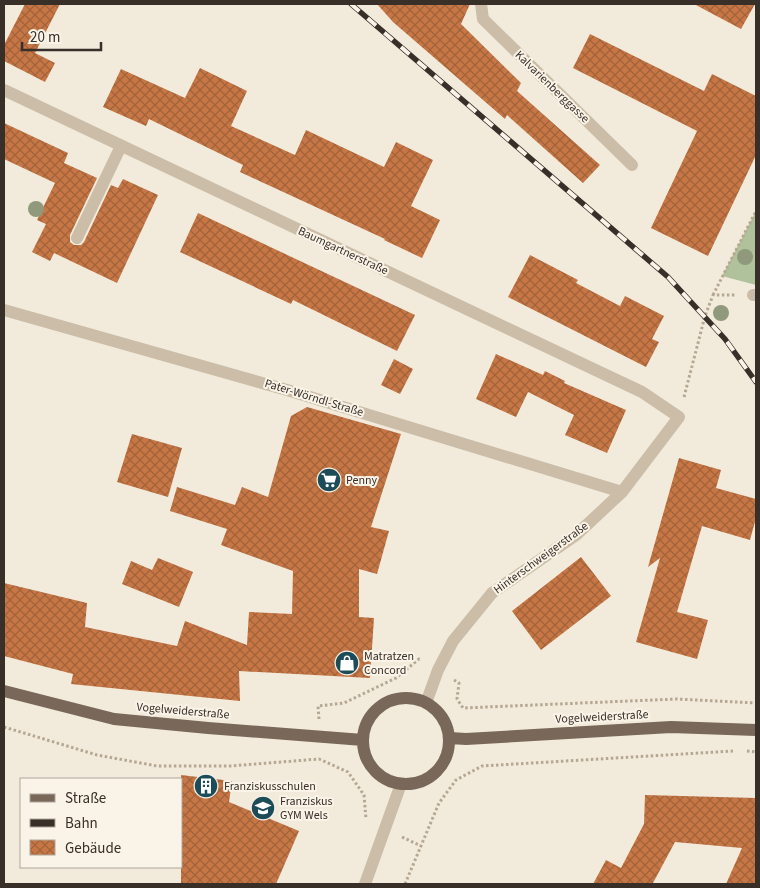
<svg xmlns="http://www.w3.org/2000/svg" width="760" height="888" font-family="'Source Sans 3',sans-serif">
	<defs>
		<pattern id="building-cross-hatch" width="8" height="8" patternUnits="userSpaceOnUse" patternTransform="scale(1.25)"><rect width="8" height="8" fill="#c77745"/><path d="M0 0l8 8M0 8l8-8" fill="none" stroke="#a2623a"/></pattern>
	</defs>
	<rect width="100%" height="100%" fill="#f2ebdc"/>
	<!-- park -->
	<path fill="#afc29b" d="M756,211V285L722,276Z"/>
	<!-- building -->
	<path fill="url(#building-cross-hatch)" d="M25,4H60L35,53L55,63L45,82L4,61V45Z
		M377,4H470L461,24L521,83L517,91L600,165L583,183L507,115L505,119L393,22Z
		M694,4H755L741,29Z
		M590,34L704,91L712,74L756,96V155L708,256L651,228L697,131L573,68Z
		M200,68L247,91L231,126L295,155L306,130L384,167L396,142L433,160L411,206L440,220L422,258L384,240L385,239L240,172L243,165L149,119L146,126L103,107L121,69L185,98Z
		M4,123L68,153L64,163L97,178L70,235V242L74,245H81L84,242L111,185L118,188L123,179L158,195L117,283L54,253L50,261L32,252L46,224L37,220L55,183L4,159Z
		M198,213L415,315L397,351L293,300L291,304L180,252Z
		M530,255L578,280L576,283L620,306L625,296L664,316L652,339L659,342L646,367L508,297Z
		M496,354L543,375L545,371L565,381L564,383L626,410L607,453L565,435L574,415L528,392L516,417L476,399Z
		M394,359L413,369L400,394L381,385Z
		M307,407L401,434L371,527L389,531L377,574L359,569V617L374,618L370,678L239,671L240,701L71,684L73,674L4,656V583L87,603L85,627L177,646L185,621L247,645L249,612L292,614L293,571L221,545L227,529L170,511L177,487L235,505L242,487L268,497L291,416Z
		M132,434L182,448L168,497L117,482Z
		M679,458L721,470L716,488L756,499V518L750,540L702,526L677,612L708,620L697,659L636,642L660,558L648,567Z
		M581,557L611,596L541,650L512,611Z
		M158,558L193,572L179,607L122,584L131,561L152,570Z
		M181,775L232,781L229,802L299,831L276,884H181Z
		M645,795L756,798V884H726L742,848L675,842L653,883L656,884H593L606,860L621,868L644,824Z"/>
	<g fill="none" stroke-linecap="round" stroke-linejoin="round">
		<!-- path -->
		<path stroke="#b6a792" stroke-width="3" stroke-dasharray="2.5 2.5" stroke-linecap="butt" d="M713,295L756,211
			M684,397L705,316L713,295H735
			M454,680L459,683L457,699L463,708L677,699L756,703
			M319,719L318,706L344,703L396,678L419,659L421,660
			M4,727L97,755L157,766H230L319,759L348,772L364,795L366,819
			M747,751L756,752
			M402,837L421,846
			M405,884L439,803L456,780L482,766L733,751"/>
		<!-- minor -->
		<path stroke="#cbbda7" stroke-width="12" d="M481,4L483,19L632,165
			M4,90L642,392L679,417L622,492L576,535L492,593L453,641L438,670L426,703
			M77,238L121,146
			M753,295H756
			M4,310L287,390L622,492
			M365,884L401,784"/>
		<!-- major -->
		<path stroke="#796859" stroke-width="12" d="M4,691L114,719L208,728L363,740
			M363 741a43 43 0 1 1 86 0a43 43 0 1 1-86 0Z
			M450,738L466,739L671,727L756,730"/>
		<!-- rail casing -->
		<g stroke="#372f28" stroke-width="5.5">
			<path id="rail" d="M351,4L668,277L725,339L756,382"/>
		</g>
		<!-- rail -->
		<use href="#rail" stroke="#faf4e8" stroke-width="4" stroke-dasharray="11" stroke-linecap="butt"/>
	</g>
	<!-- trees -->
	<g fill="#90997b">
		<circle cx="36" cy="209" r="8"/>
		<circle cx="745" cy="257" r="8"/>
		<circle cx="721" cy="313" r="8"/>
	</g>
	<!-- icons -->
	<defs>
		<g id="supermarket-disc" transform="scale(1.25)"><circle r="9.5" fill="#1d4c59" stroke="#faf4e8"/><path d="M-6-5.5h2.5l.6 2H6L4.5 2H-2.5L-4.4-4H-6ZM-1.5 3.2a1.3 1.3 0 1 0 .1 0ZM3 3.2a1.3 1.3 0 1 0 .1 0Z" fill="#fff"/></g>
		<g id="shop-disc" transform="scale(1.25)"><circle r="9.5" fill="#1d4c59" stroke="#faf4e8"/><path d="M-5-2.5h2.3a2.7 3.5 0 0 1 5.4 0H5L5.5 6h-11ZM-1.5-2.5h3a1.5 2.3 0 0 0-3 0Z" fill="#fff"/></g>
		<g id="building-disc" transform="scale(1.25)"><circle r="9.5" fill="#1d4c59" stroke="#faf4e8"/><path d="M-4-6H4V6H1V3H-1V6H-4ZM-2.5-4.3h1.7v1.8h-1.7ZM.8-4.3h1.7v1.8H.8ZM-2.5-1h1.7V.8h-1.7ZM.8-1h1.7V.8H.8Z" fill="#fff"/></g>
		<g id="school-disc" transform="scale(1.25)"><circle r="9.5" fill="#1d4c59" stroke="#faf4e8"/><path d="M0-5L7-2L0 1L-7-2ZM-4 1L0 2.5L4 1V4Q0 6-4 4Z" fill="#fff"/></g>
	</defs>
	<g fill-rule="evenodd">
		<use href="#supermarket-disc" x="329" y="480"/>
		<use href="#shop-disc" x="347" y="663"/>
		<use href="#building-disc" x="206" y="786"/>
		<use href="#school-disc" x="263" y="808"/>
	</g>
	<g text-anchor="middle" dominant-baseline="central" stroke-width="4" stroke-linejoin="round" paint-order="stroke">
		<!-- street labels -->
		<g font-size="12" fill="#372f28" stroke="#faf4e8">
			<text transform="translate(552 87) rotate(44)">Kalvarienberggasse</text>
			<text transform="translate(343 251) rotate(25)">Baumgartnerstraße</text>
			<text transform="translate(314 398) rotate(17)">Pater-Wörndl-Straße</text>
			<text transform="translate(541 558) rotate(-36)">Hinterschweigerstraße</text>
			<text transform="translate(183 711) rotate(5)">Vogelweiderstraße</text>
			<text transform="translate(602 717) rotate(-3)">Vogelweiderstraße</text>
		</g>
		<!-- poi labels -->
		<g font-size="12" fill="#372f28" stroke="#faf4e8" text-anchor="start">
			<text x="346" y="480">Penny</text>
			<text x="364" y="656">Matratzen<tspan x="364" dy="14">Concord</tspan></text>
			<text x="224" y="786">Franziskusschulen</text>
			<text x="280" y="801">Franziskus<tspan x="280" dy="14">GYM Wels</tspan></text>
		</g>
	</g>
	<!-- border -->
	<rect width="760" height="888" fill="none" stroke="#372f28" stroke-width="10"/>
	<!-- legend -->
	<rect x="20" y="778" width="162" height="90" fill="#faf4e8" stroke="#aca59b"/>
	<rect x="30" y="794" width="25" height="8" fill="#796859" stroke="#aca59b"/>
	<text x="65" y="803" font-size="15" fill="#372f28">Straße</text>
	<rect x="30" y="819" width="25" height="8" fill="#372f28" stroke="#aca59b"/>
	<text x="65" y="828" font-size="15" fill="#372f28">Bahn</text>
	<rect x="30" y="840" width="25" height="15" fill="url(#building-cross-hatch)" stroke="#aca59b"/>
	<text x="65" y="853" font-size="15" fill="#372f28">Gebäude</text>
	<!-- scale -->
	<path d="M22 42v8h79v-8" fill="none" stroke="#372f28" stroke-width="2.5"/>
	<text x="30" y="42" font-size="15" fill="#372f28" stroke="#faf4e8" stroke-width="4" paint-order="stroke">20 m</text>
</svg>
